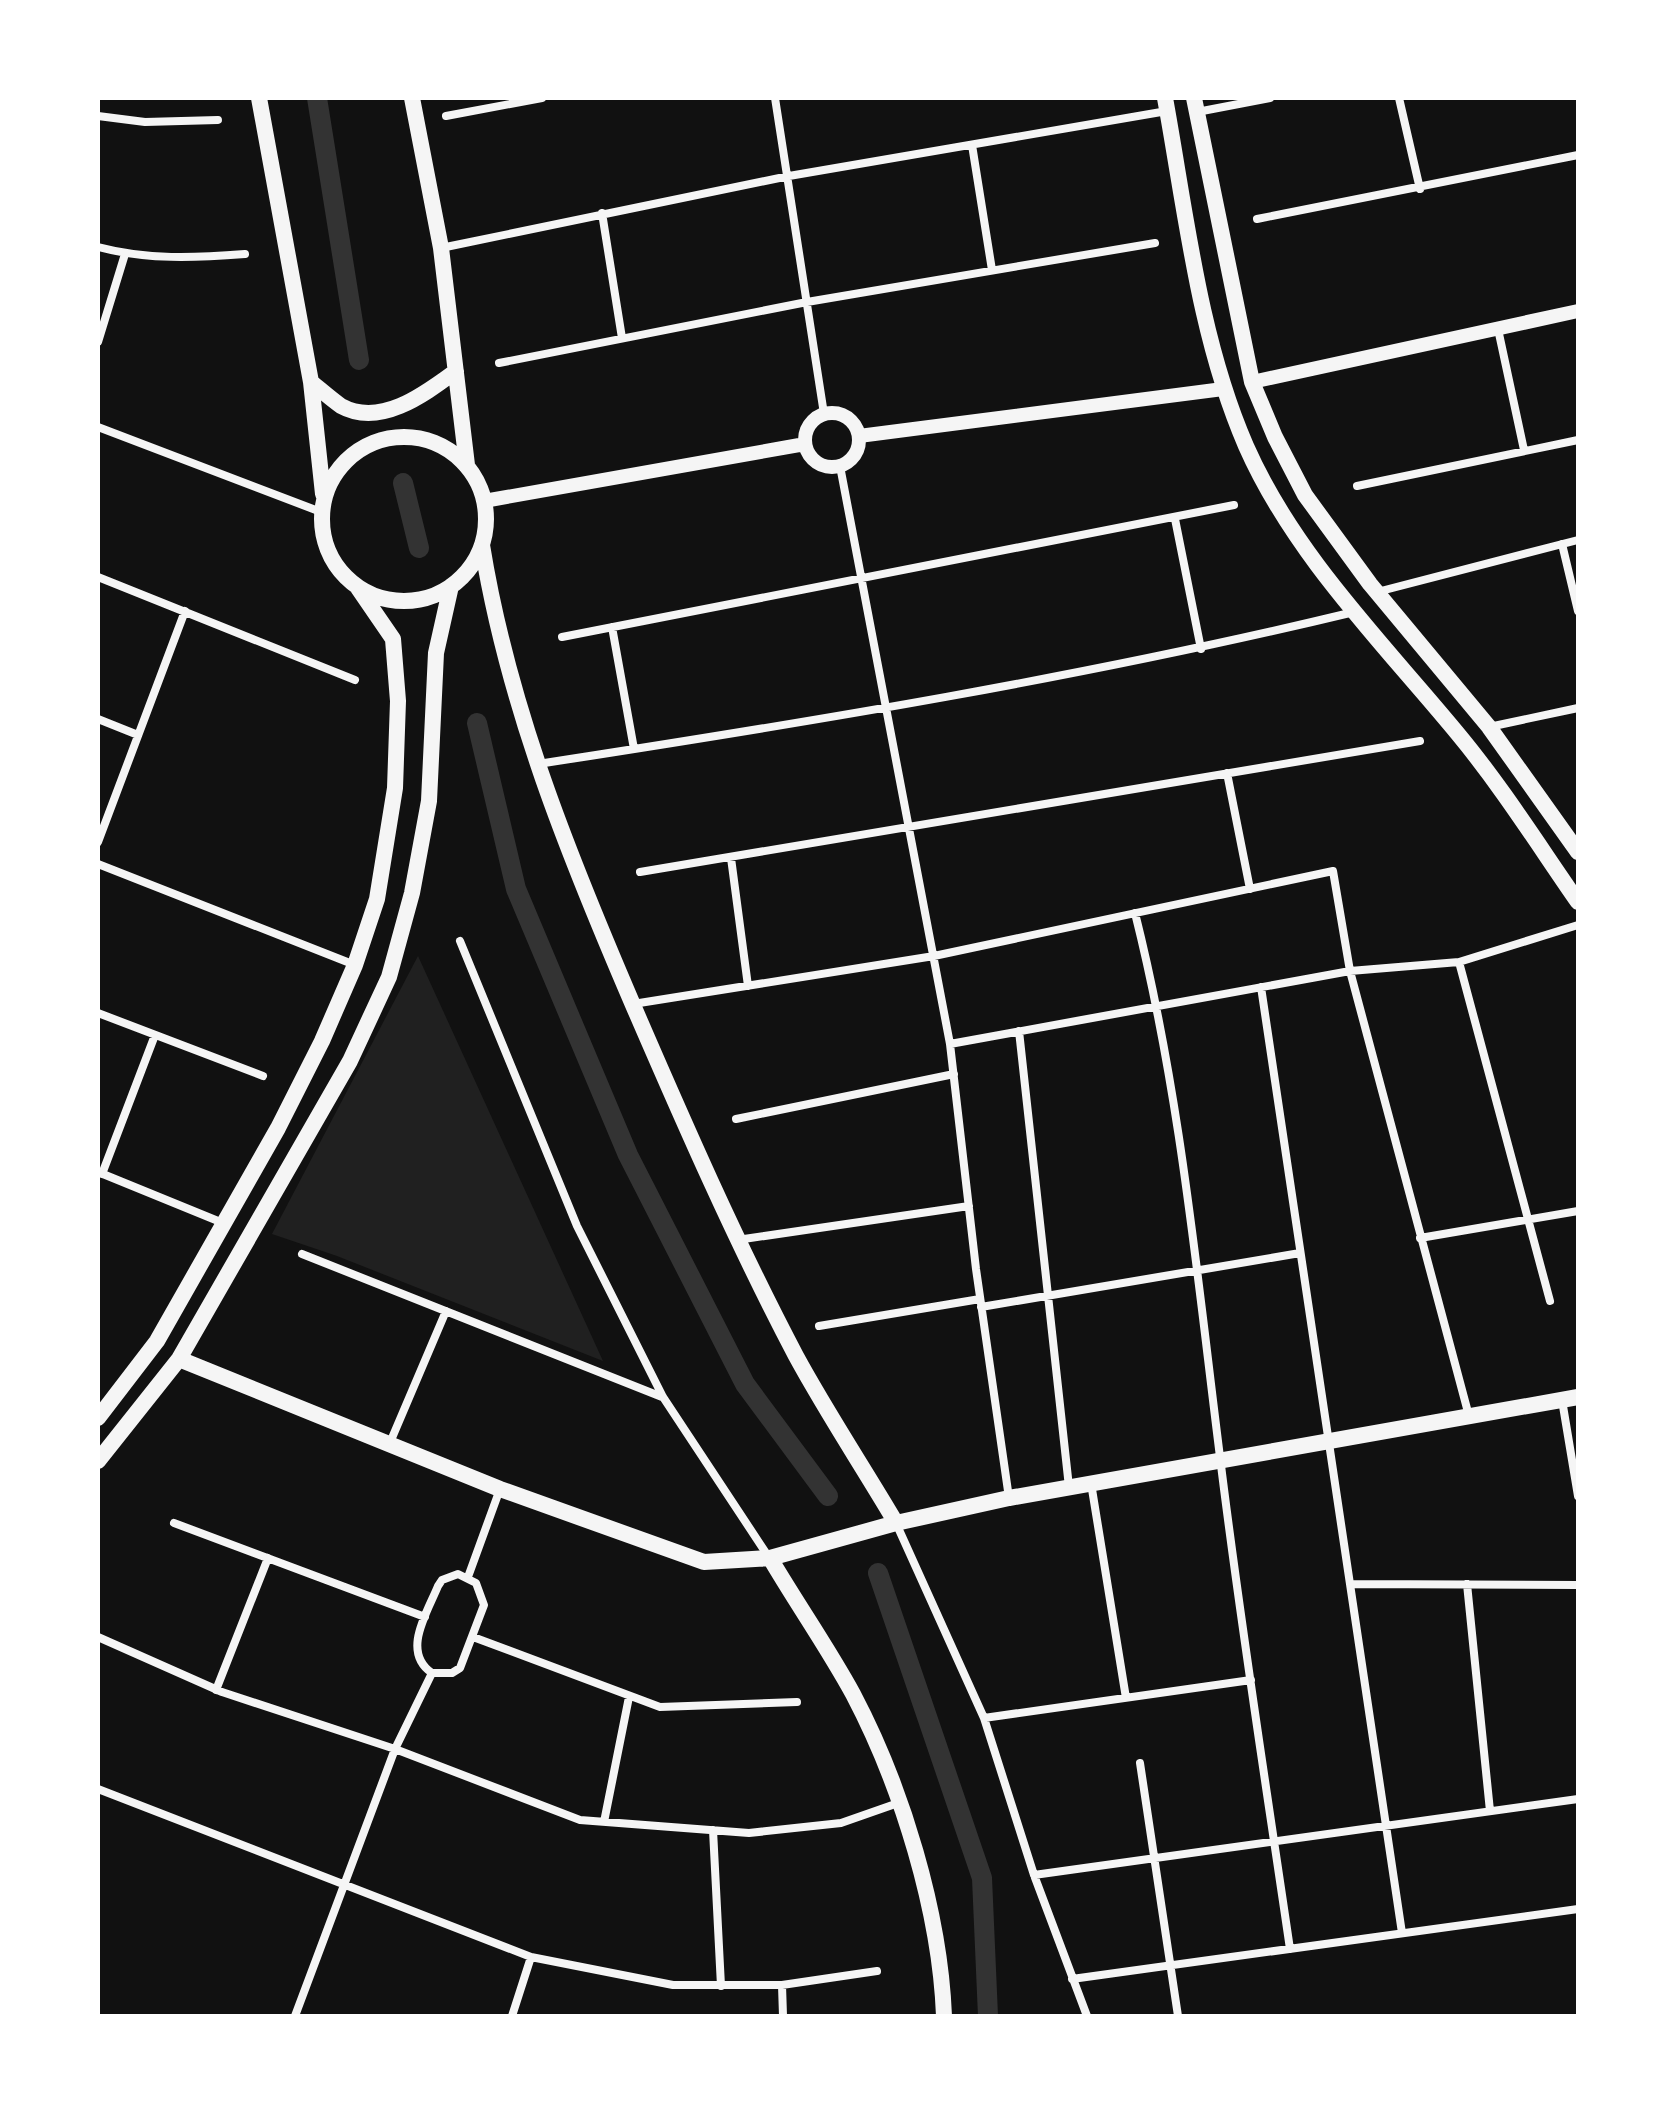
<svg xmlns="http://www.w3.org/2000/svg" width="1676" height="2114" font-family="Ubuntu,sans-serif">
	<rect width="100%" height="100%" fill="#111"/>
	<!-- green -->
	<path fill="#202020" d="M418,956L603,1361L337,1256L272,1234Z"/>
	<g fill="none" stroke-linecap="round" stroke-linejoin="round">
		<!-- canal -->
		<path stroke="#333" stroke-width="20" d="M317,98L359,360
			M403,483L419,548
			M477,723L516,889L628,1155L745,1384L828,1496
			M878,1573L982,1878L988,2016"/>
		<!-- minor -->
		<path stroke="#f5f5f5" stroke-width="8" d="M775,98L824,414
			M1399,98L1420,189
			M1197,112L1270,98
			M98,116L145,122L218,120
			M446,116L542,98
			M972,145L992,270
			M602,213L622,338
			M1257,219L1578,155
			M98,247C148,260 194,258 245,254
			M441,248L789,176L1167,111
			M1498,329L1524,450
			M98,342L125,254
			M499,363L807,302L1155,243
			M98,427L321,512
			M840,466L950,1044L976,1269L1009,1498
			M1357,486L1578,440
			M1175,519L1201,649
			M1562,544L1578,611
			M98,577L355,680
			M1377,592L1578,540
			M612,627L634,749
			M562,637L1234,505
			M98,719L138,735
			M1489,727L1578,708
			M538,764C811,722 1085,677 1354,612
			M1227,773L1250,889
			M98,842L185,611
			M731,858L748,986
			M98,864L355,965
			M640,872L1420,741
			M1135,913C1180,1092 1197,1275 1220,1457C1240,1621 1266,1785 1290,1949
			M460,941L577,1226L663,1397L768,1556
			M1459,962L1550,1301
			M1261,987L1402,1933
			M633,1004L934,956L1333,871L1350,971L1469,1416
			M98,1013L263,1076
			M1019,1031L1069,1487
			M950,1044L1350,971L1459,962L1578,925
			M736,1119L954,1074
			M98,1172L223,1223
			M102,1174L155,1035
			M1420,1238L1578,1211
			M737,1240L969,1206
			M302,1254L662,1397
			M981,1307L1300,1253
			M819,1326L980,1299
			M1562,1400L1578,1496
			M389,1445L446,1311
			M1091,1483L1126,1698
			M174,1523L425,1617
			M896,1523L984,1718L1034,1875L1087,2016
			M458,1574L476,1583L484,1605L460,1668L452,1673H432C401,1652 427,1613 438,1586L442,1580Z
			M468,1577L500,1489
			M1350,1584L1578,1585
			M1467,1584L1490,1811
			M98,1637L222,1692L395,1749L580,1820L749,1833L841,1823L901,1802
			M473,1637L660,1707L797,1702
			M216,1690L268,1558
			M984,1718L1251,1680
			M1140,1763L1178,2016
			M98,1789L531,1957L673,1985H782L877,1971
			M604,1822L629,1697
			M713,1830L721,1986
			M1034,1875L1578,1799
			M1072,1979L1578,1909
			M782,1985L783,2016
			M295,2016L395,1749L432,1673
			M512,2016L531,1957"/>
		<!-- tertiary -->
		<path stroke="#f5f5f5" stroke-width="14" d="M1252,382L1578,311
			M805 440a27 27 0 1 1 54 0a27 27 0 1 1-54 0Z
			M859,436L1223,389
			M484,501L805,444"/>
		<!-- secondary -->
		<path stroke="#f5f5f5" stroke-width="16" d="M259,98L311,382L323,494
			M412,98L441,248L467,465
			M1165,98C1186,213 1199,338 1246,446C1294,555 1383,643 1458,734C1502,787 1539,846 1578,902
			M1194,98L1252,382L1275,437L1305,495L1370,584L1489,727L1578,852
			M311,382C321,390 331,399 341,406C381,428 426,393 456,371
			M322 519a82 82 0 1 1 164 0a82 82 0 1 1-164 0Z
			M482,545C508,706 569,856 633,1005C684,1123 736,1242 796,1356C827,1413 863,1467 896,1523
			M179,1359L500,1489L704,1562L770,1558L896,1523L1009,1498L1578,1397
			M98,1418L157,1341L278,1128L322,1041L355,965L377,899L395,788L398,701L393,639L358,588
			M98,1461L179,1359L350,1061L389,977L412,893L429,801L436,653L451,586
			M770,1558C797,1604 828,1648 853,1694C902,1787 940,1912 944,2016"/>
	</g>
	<!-- border -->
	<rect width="1676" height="2114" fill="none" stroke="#ffffff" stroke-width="200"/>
</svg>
